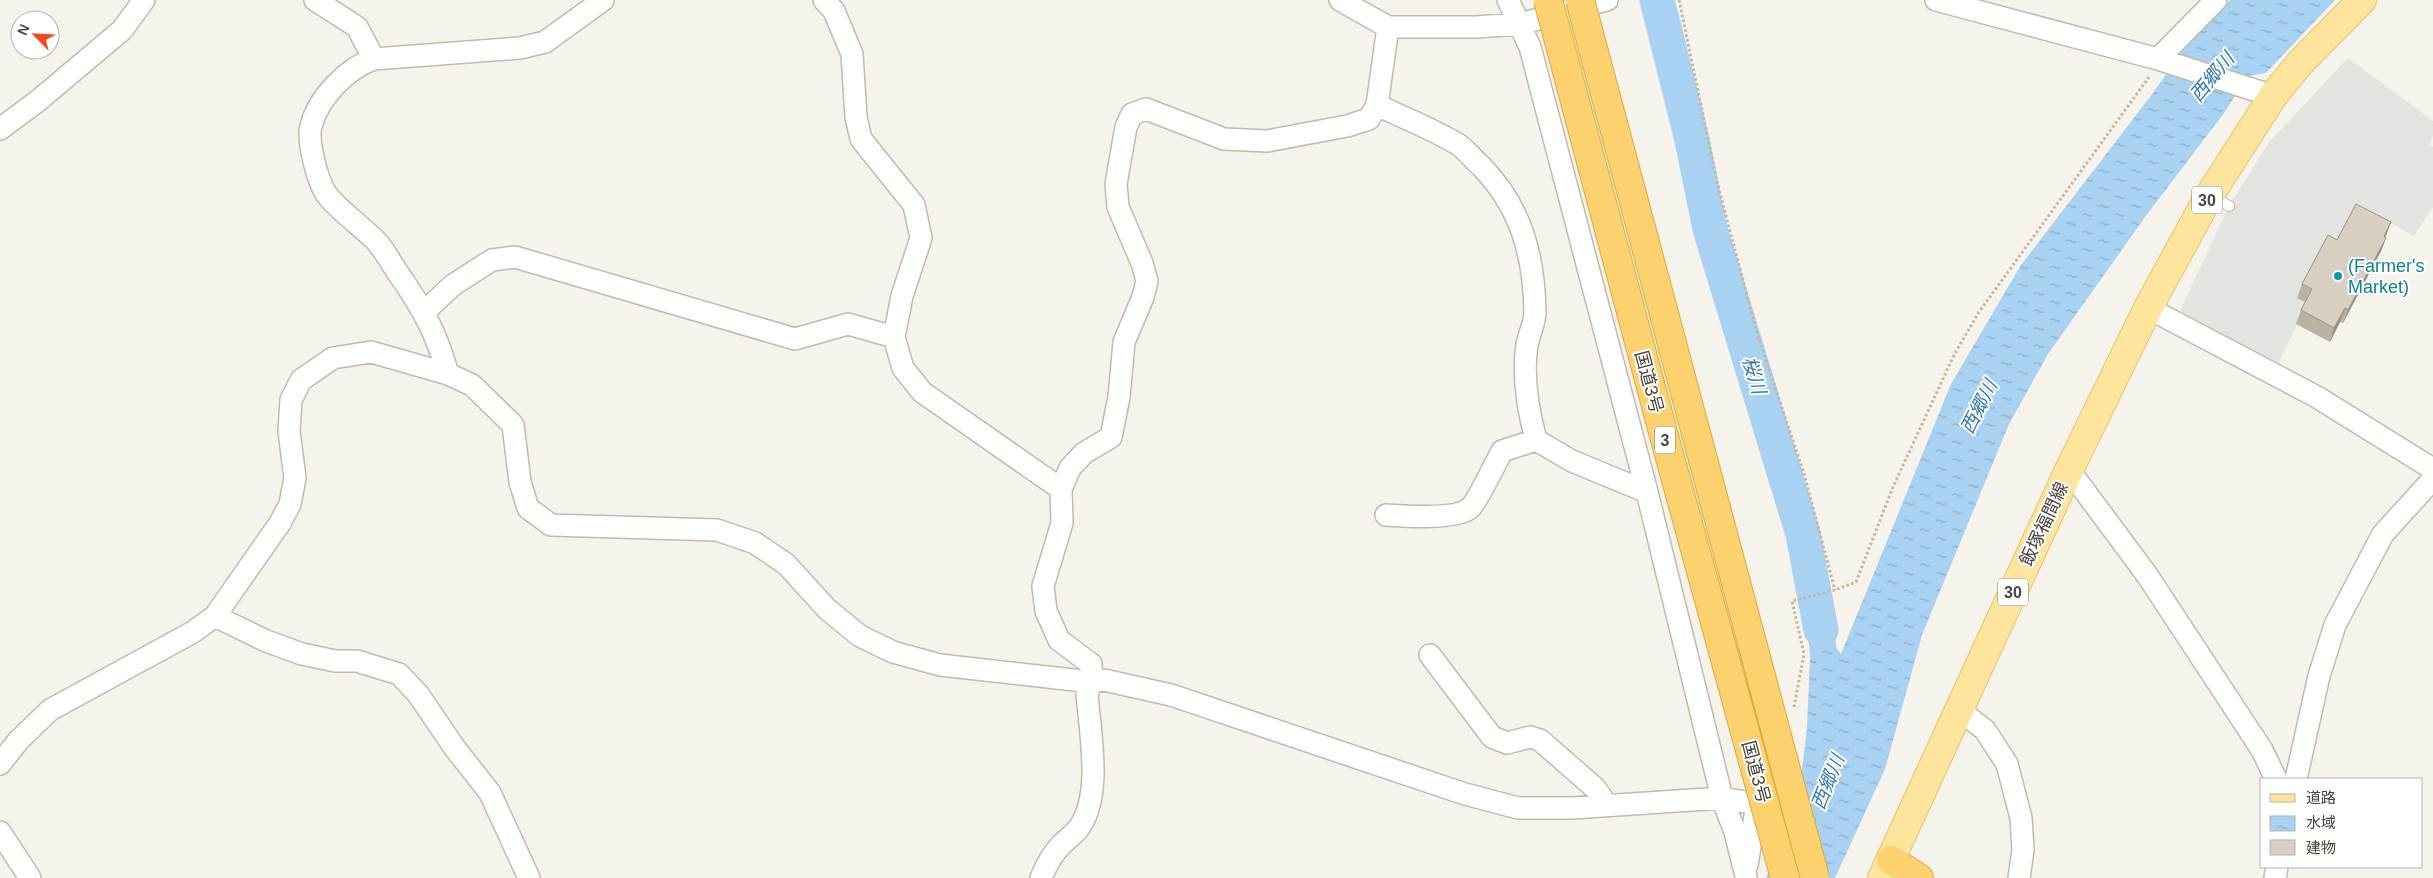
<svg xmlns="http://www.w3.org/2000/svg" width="2433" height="878" font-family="Arial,'Noto Sans JP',sans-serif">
	<defs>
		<pattern id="water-ripples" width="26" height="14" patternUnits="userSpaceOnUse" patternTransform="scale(1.25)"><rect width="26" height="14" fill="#a9d1f1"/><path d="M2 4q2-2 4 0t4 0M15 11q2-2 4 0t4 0" fill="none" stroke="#8cabc4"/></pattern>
	</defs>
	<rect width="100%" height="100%" fill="#f5f3eb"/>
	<!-- parking -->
	<path fill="#e4e3df" d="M2348,58L2433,121V135L2430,144L2433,147V207L2414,236L2358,205L2332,254L2297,298L2307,303L2278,364L2180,311L2229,206L2269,142Z"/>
	<!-- water -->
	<path fill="url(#water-ripples)" d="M2230,0H2335L2266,73L2248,76L2224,113L2145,217L2048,354L2009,424L1922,635L1885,769L1835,878H1766L1801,778L1807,727L1810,657L1807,617L1801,588L1825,579L1837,649L1841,654L1951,384L2021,265L2153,93L2181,53Z"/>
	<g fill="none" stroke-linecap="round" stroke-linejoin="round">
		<!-- river -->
		<path stroke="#a9d1f1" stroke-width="35" d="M1657,0L1692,140L1710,229L1803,534L1821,630"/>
		<!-- lane casing -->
		<g stroke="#c1bbae" stroke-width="12">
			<path id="lane" d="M2210,196L2229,206"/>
		</g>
		<!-- street casing -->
		<g stroke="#c1bbae" stroke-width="24">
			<path id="street" d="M315,0L357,27L374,59
				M824,0L834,11L852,54L856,117L861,139L914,205L921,238L902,296L894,337L903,368L922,392L1061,489
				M1340,0L1388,27H1476L1520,24L1607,0
				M1508,0L1530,47L1647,492L1722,798L1735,832L1746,876
				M1936,0L2158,59L2273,96
				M2158,59L2216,0
				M1377,105C1404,118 1433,129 1459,145C1467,151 1474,160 1481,166C1521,207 1534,255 1535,312C1535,323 1529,334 1527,345C1522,376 1528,410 1536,440L1572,461L1647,492
				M0,129L39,100L122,30L144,0
				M2148,308L2317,397L2433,469
				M425,311L453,285L492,260L515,257L795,339L848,324L894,337
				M448,374C436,332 423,309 398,273C391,263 385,251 377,242C364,228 333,206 325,192C317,178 307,141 311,126C318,98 347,68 374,59L520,48L545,42L603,0
				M2069,470L2147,575L2262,750L2276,779
				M1386,515C1403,516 1457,520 1470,508C1477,502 1496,462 1502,451L1536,440
				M215,616L266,641L302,654L335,661H357L399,674L418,694L454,747L490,793L529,878
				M1430,655L1492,737L1507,743L1530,737L1540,740L1595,788L1606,804
				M1959,710L1985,730L2007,764L2021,818L2023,850L2019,878
				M0,764L18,741L50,710L193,632L215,616L280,523L290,504L295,478L289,431L291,400L301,380L333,358L371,352L448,374L472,385L513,425L520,482L528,508L551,525L717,530L755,543L786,564L827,609L860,636L893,652L940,665L1092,682L1104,680L1171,695L1465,794L1518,808H1572L1722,798L1757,804
				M2296,779L2319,676L2335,625L2383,534L2433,479
				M0,832L30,878
				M1747,865L1757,804L1774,782L1782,753
				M1041,878C1046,866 1052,854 1061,845C1066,840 1073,835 1078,829C1103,797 1090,733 1087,694L1092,682L1091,664L1059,640L1046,611L1043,586L1062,523L1061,489L1070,468L1084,453L1111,437L1119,397L1124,342L1143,297L1147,281L1142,263L1118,207L1116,184L1126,127L1132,114L1146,109L1224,139L1267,141L1347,126L1369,119L1377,105L1388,27
				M2275,878L2277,867"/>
		</g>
		<!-- primary casing -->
		<g stroke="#e4c36b" stroke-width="30">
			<path id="primary" d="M1882,878L2069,470L2148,308L2209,196L2273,96L2300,63L2362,0"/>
		</g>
		<!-- highway casing -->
		<g stroke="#dda83e" stroke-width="30">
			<path id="highway" d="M1891,860L1919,878"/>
		</g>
		<!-- path -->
		<path stroke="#c3b79f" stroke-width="3" stroke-dasharray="2.5 2.5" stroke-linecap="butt" d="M1679,0L1717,182L1757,333L1804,474L1835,590
			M1794,707L1804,654L1792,601L1835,590L1856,582L1893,487L1954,355L1979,312L2149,77"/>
		<!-- lane -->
		<use href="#lane" stroke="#fff" stroke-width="10"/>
		<!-- street -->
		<use href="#street" stroke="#fff" stroke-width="21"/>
		<!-- primary -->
		<use href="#primary" stroke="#fde59d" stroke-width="28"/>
		<!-- highway -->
		<use href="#highway" stroke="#fcd26f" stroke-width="28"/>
		<!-- highway-bridge casing -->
		<g stroke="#dda83e" stroke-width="30" stroke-linecap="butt">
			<path id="highway-bridge" d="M1548,0L1663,432L1785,878
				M1580,0L1815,878"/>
		</g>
		<!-- highway-bridge -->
		<use href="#highway-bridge" stroke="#fcd26f" stroke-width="28"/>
	</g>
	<!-- wall -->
	<path fill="#b9b2a6" d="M2386,237L2381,251L2343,323L2340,322L2330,342L2296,324L2301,310L2305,302L2297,298L2302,284Z"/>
	<!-- shaded-wall -->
	<path fill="#969187" d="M2391,222L2386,236L2379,250L2384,236Z
		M2386,238L2381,251L2343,323L2348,310Z
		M2345,308L2340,322L2330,342L2334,328Z"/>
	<!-- building -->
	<path fill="#d7cfc1" stroke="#969187" d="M2356,204L2391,222L2384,236L2386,238L2348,310L2345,308L2334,328L2301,310L2312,289L2302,284L2328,235L2337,240Z"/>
	<!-- markers -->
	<circle fill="#0f9aa8" stroke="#fff" stroke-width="2" cx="2338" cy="276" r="5"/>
	<g text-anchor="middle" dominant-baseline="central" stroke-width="4" stroke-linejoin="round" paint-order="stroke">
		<!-- shield labels -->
		<g fill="#fff" stroke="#807c74" stroke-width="1">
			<rect x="2192" y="186.5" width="30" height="27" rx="4"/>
			<rect x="1655" y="426.5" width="20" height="27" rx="4"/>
			<rect x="1998" y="578.5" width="30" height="27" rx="4"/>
		</g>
		<g font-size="16" font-weight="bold" fill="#4a4439">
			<text x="2207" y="200">30</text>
			<text x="1665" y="440">3</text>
			<text x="2013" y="592">30</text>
		</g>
		<!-- culture labels -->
		<g font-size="18" fill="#0d838f" stroke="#fff" text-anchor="start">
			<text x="2348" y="266">(Farmer's<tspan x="2348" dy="21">Market)</tspan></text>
		</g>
		<!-- street labels -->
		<g font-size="18" fill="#4a4439" stroke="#fff">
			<text transform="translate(1649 382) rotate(75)">国道3号</text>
			<text transform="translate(2044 524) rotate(-65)">飯塚福間線</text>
			<text transform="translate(1756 772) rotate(75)">国道3号</text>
		</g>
		<!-- water labels -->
		<g font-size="19" font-style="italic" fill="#317ab7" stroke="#fff">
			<text transform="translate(2212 77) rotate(-50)">西郷川</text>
			<text transform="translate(1754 375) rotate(73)">桜川</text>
			<text transform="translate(1979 407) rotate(-63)">西郷川</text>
			<text transform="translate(1828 782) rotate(-68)">西郷川</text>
		</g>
	</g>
	<!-- legend -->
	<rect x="2260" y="778" width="162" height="90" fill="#ffffff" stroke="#b7b4b0"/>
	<rect x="2270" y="794" width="25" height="8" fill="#fde59d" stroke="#b7b4b0"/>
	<text x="2306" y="803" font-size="15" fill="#4a4439">道路</text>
	<rect x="2270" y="816" width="25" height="15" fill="url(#water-ripples)" stroke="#b7b4b0"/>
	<text x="2306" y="828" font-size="15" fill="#4a4439">水域</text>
	<rect x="2270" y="840" width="25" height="15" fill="#d7cfc1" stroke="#b7b4b0"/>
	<text x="2306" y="853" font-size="15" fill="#4a4439">建物</text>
	<!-- north arrow -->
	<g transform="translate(35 35) rotate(294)"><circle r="24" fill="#ffffff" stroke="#b7b4b0"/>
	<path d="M0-4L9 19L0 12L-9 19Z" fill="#f84820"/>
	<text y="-8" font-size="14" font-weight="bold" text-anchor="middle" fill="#4a4439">N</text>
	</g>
</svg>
